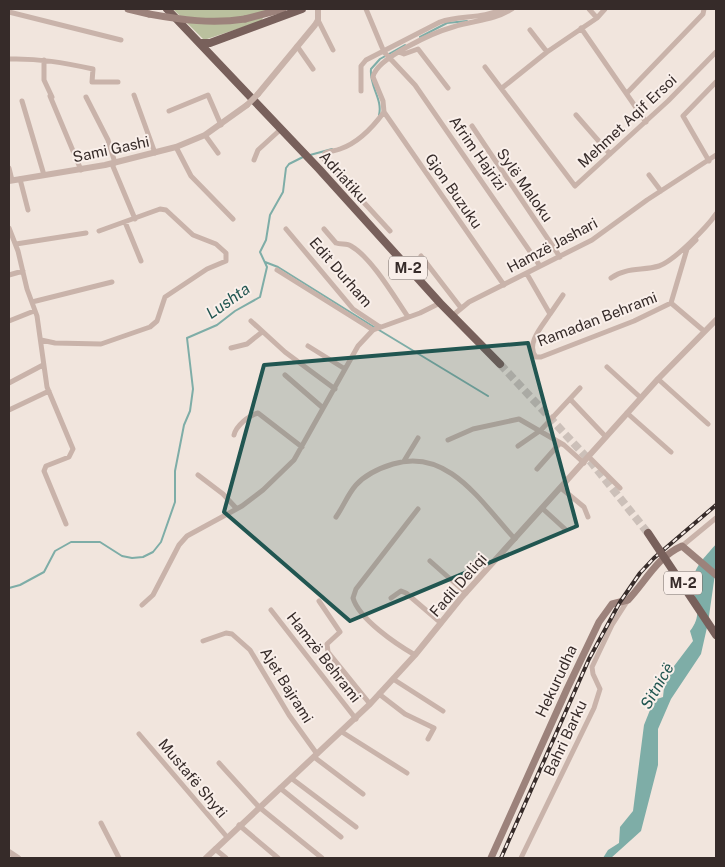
<svg xmlns="http://www.w3.org/2000/svg" width="725" height="867" font-family="'Public Sans',sans-serif">
	<rect width="100%" height="100%" fill="#f1e5dd"/>
	<!-- green -->
	<path fill="#bac09e" d="M173,9H269L261,21L204,40Z"/>
	<!-- water -->
	<path fill="#7eada7" d="M716,544V567L708,623L701,654L671,699L658,729V765L641,831L611,858H603L608,850L619,843L620,827L633,811L644,725L654,700L663,697L665,678L693,641L690,631C705,612 692,600 693,581C694,566 708,554 716,544Z"/>
	<g fill="none" stroke-linecap="round" stroke-linejoin="round">
		<!-- stream -->
		<path stroke="#7eada7" stroke-width="2" d="M420,37L447,23L467,21
			M379,115C383,99 369,86 371,69L380,59L405,45
			M310,155L332,149
			M265,262L278,267L374,327
			M379,330L488,396
			M9,588L20,585L44,572L55,551L71,542H100L122,556L132,558L143,557L153,552L161,542L175,502V471L184,425L190,411L193,389L187,338L217,325L235,311L260,297L267,267L260,252L266,240L270,215L283,192L286,168L289,164L303,157"/>
		<!-- primary-tunnel -->
		<path stroke="#ccc0b9" stroke-width="8" stroke-dasharray="8 4" stroke-linecap="butt" d="M500,364L591,462L648,533"/>
		<!-- minor -->
		<path stroke="#c9b3aa" stroke-width="5" d="M366,9L384,52L415,85L540,266
			M589,9L597,18
			M9,12L121,40
			M318,20L333,50
			M581,28L646,122
			M530,30L547,52
			M297,46L313,69
			M399,52L404,54L418,49L448,88
			M9,59C38,58 65,63 93,69L92,82H118
			M44,60V80L52,97
			M485,67L575,186L668,101L716,52
			M502,88L547,52L597,18L605,9
			M361,91V66L366,60L440,22C460,15 483,19 502,9
			M627,93L703,14L704,9
			M134,95L155,153
			M50,96L81,170
			M86,97L108,140L115,163
			M22,101L44,175
			M169,111L208,95L221,125
			M384,112L504,285
			M576,115L610,154
			M472,126L560,257
			M205,135L218,153
			M176,147L191,176L233,219
			M254,160L258,150L281,129
			M709,161L683,116L716,82
			M112,164L135,219
			M9,168L12,180
			M649,175L661,191
			M20,179L28,210
			M125,222L141,261
			M9,228L18,251L27,289L37,316L47,387L73,449L69,457L46,466L44,471L66,524
			M286,229L353,309L380,327
			M324,229L336,243C341,245 347,243 351,246C372,258 395,298 408,317
			M390,231L324,159L325,153C330,151 335,151 340,149C358,143 373,127 384,112L383,101L373,77C376,58 435,32 453,27C475,20 493,21 512,9
			M16,244L86,233
			M421,256L461,308
			M277,270L373,330
			M527,274L550,314C543,325 525,344 536,357H541L634,321L671,303L704,331
			M9,275L23,271
			M611,278C626,267 643,271 659,266C674,261 707,227 716,214
			M32,302L112,282
			M671,303L687,249L696,240
			M550,314L563,295
			M452,316L469,302L592,240L647,200L716,155
			M9,321L34,311
			M251,321L285,352L335,389
			M41,340L55,343L101,344L150,327L157,321L165,297L207,269L226,261V253L216,244L193,235L166,210L160,209L99,231
			M308,346L345,369
			M231,348L247,344L262,332
			M607,367L641,398
			M285,375L323,408
			M658,379L708,424
			M9,383L43,365
			M570,399L606,437
			M9,410L49,391
			M627,413L671,452
			M234,435C236,426 249,415 258,413L302,447
			M448,440L473,429L519,419L564,445L584,463
			M518,446L541,430L580,388
			M589,457L620,488
			M404,461L418,438
			M537,469L560,443
			M198,475L223,494L236,508
			M561,488L584,507L588,517
			M543,509L565,529
			M336,517C343,507 348,494 356,485C365,475 380,468 393,464C449,447 482,504 515,539
			M682,546L716,518
			M430,561L466,593
			M391,598L401,591L406,593L441,623
			M319,601L340,632L327,644L328,652L370,704
			M142,605L153,595L179,545L187,536L242,506L263,490L294,460L358,346L373,330L420,313L440,303
			M271,610L356,719
			M203,641L226,633L232,634L250,650L289,715L317,754
			M415,655C396,644 359,619 353,598L356,589L418,509
			M393,679L443,711
			M379,694L405,714L434,728L428,739
			M342,732L407,773
			M139,734L227,837
			M314,757L363,794
			M219,763L259,807L322,858
			M291,778L356,827
			M280,788L341,837
			M101,823L119,858
			M239,825L278,858
			M215,849L226,858
			M521,858L594,708L600,689L593,674L592,667L612,625L628,600"/>
		<!-- tertiary -->
		<path stroke="#c9b3aa" stroke-width="6" d="M258,94L315,25L318,20V9
			M9,181L105,165L176,147L205,135L247,105
			M9,852L18,858
			M206,858L370,704L415,655L461,598L658,379L716,320"/>
		<!-- secondary -->
		<path stroke="#9c827b" stroke-width="7" d="M128,9L149,14
			M245,19L283,9
			M491,858L567,689L599,622L612,604L628,600C646,581 657,557 682,546L716,575"/>
		<!-- primary -->
		<path stroke="#78605b" stroke-width="8" d="M167,9L319,169L440,303L500,364
			M200,43H210L302,9"/>
		<!-- rail casing -->
		<g stroke="#362b29" stroke-width="4">
			<path id="rail" d="M501,858L589,659L620,602L640,573L654,558L716,505"/>
		</g>
		<!-- rail -->
		<use href="#rail" stroke="#f9efea" stroke-width="2" stroke-dasharray="5.5" stroke-linecap="butt"/>
		<!-- tertiary-bridge -->
		<path stroke="#c9b3aa" stroke-width="6" d="M247,105L258,94"/>
		<!-- secondary-bridge -->
		<path stroke="#9c827b" stroke-width="7" d="M149,14C182,20 212,24 245,19"/>
		<!-- primary-bridge -->
		<path stroke="#78605b" stroke-width="8" d="M648,533L716,635"/>
	</g>
	<!-- marked area -->
	<path fill="#215651" fill-opacity="0.2" stroke="#215651" stroke-width="4" stroke-linejoin="round" d="M528,343L577,526L350,621L224,512L264,365Z"/>
	<g text-anchor="middle" dominant-baseline="central" stroke-width="4" stroke-linejoin="round" paint-order="stroke">
		<!-- shield labels -->
		<g fill="#f9efea" stroke="#706663" stroke-width="1">
			<rect x="389" y="256.5" width="38" height="23" rx="4"/>
			<rect x="664" y="571.5" width="38" height="23" rx="4"/>
		</g>
		<g font-size="14" font-weight="bold" fill="#362b29">
			<text x="408" y="268">M-2</text>
			<text x="683" y="583">M-2</text>
		</g>
		<!-- street labels -->
		<g font-size="15" fill="#362b29" stroke="#f9efea">
			<text transform="translate(627 121) rotate(-43)">Mehmet Aqif Ersoi</text>
			<text transform="translate(111 149) rotate(-12)">Sami Gashi</text>
			<text transform="translate(478 153) rotate(55)">Afrim Hajrizi</text>
			<text transform="translate(344 177) rotate(48)">Adriatiku</text>
			<text transform="translate(525 185) rotate(55)">Sylë Maloku</text>
			<text transform="translate(454 191) rotate(55)">Gjon Buzuku</text>
			<text transform="translate(552 245) rotate(-28)">Hamzë Jashari</text>
			<text transform="translate(341 272) rotate(49)">Edit Durham</text>
			<text transform="translate(597 319) rotate(-21)">Ramadan Behrami</text>
			<text transform="translate(458 585) rotate(-49)">Fadil Deliqi</text>
			<text transform="translate(324 657) rotate(52)">Hamzë Behrami</text>
			<text transform="translate(556 681) rotate(-65)">Hekurudha</text>
			<text transform="translate(287 685) rotate(58)">Ajet Bajrami</text>
			<text transform="translate(565 738) rotate(-65)">Bahri Barku</text>
			<text transform="translate(193 778) rotate(50)">Mustafë Shyti</text>
		</g>
		<!-- water labels -->
		<g font-size="16" font-style="italic" fill="#215651" stroke="#f9efea">
			<text transform="translate(228 301) rotate(-35)">Lushta</text>
			<text transform="translate(657 686) rotate(-60)">Sitnicë</text>
		</g>
	</g>
	<!-- border -->
	<rect width="725" height="867" fill="none" stroke="#362b29" stroke-width="20"/>
</svg>
